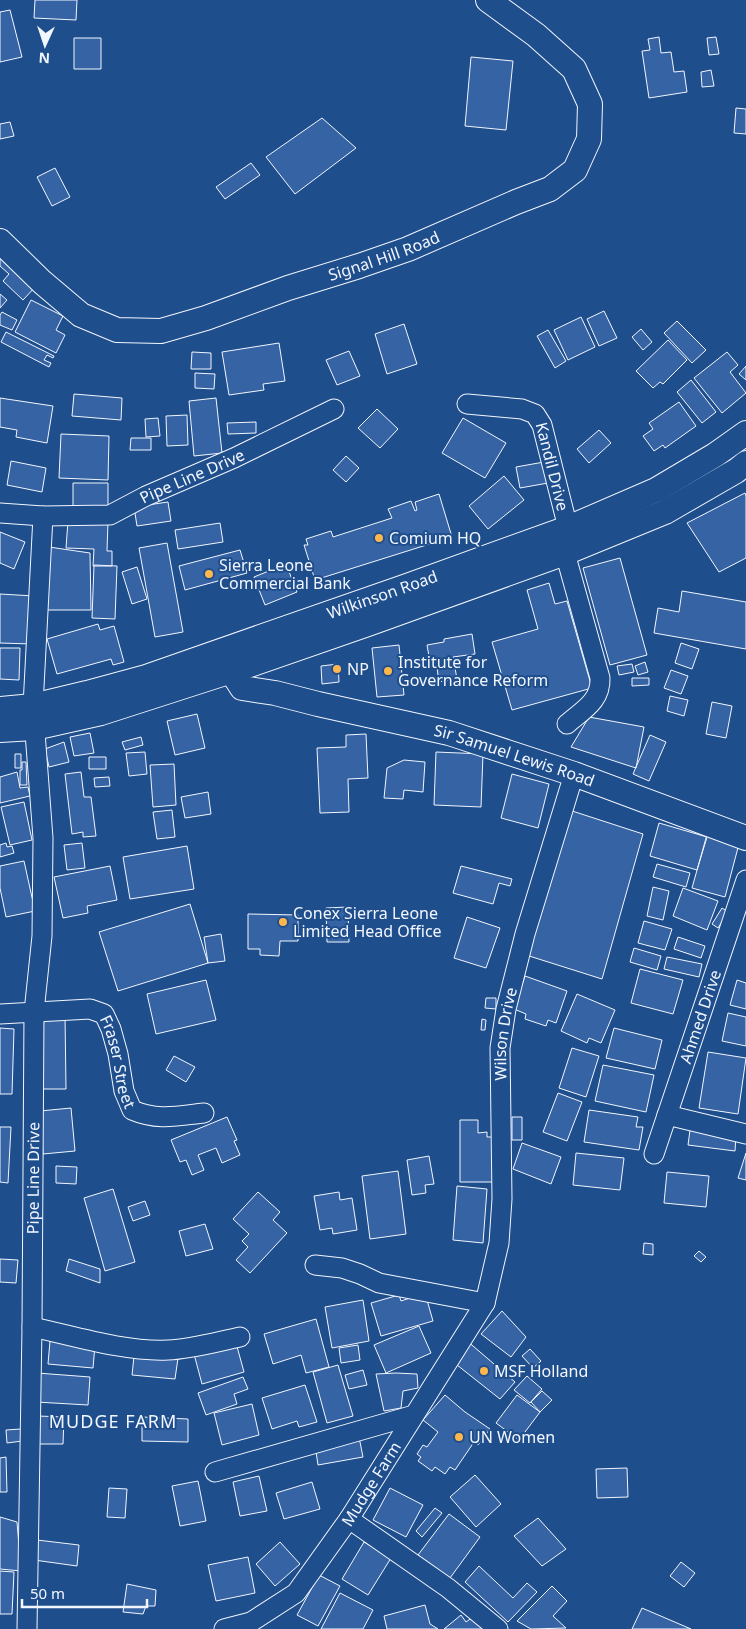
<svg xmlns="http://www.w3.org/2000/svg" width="746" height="1629" font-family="'Noto Sans',sans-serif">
	<rect width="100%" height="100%" fill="#1f4e8c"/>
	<!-- building -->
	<path fill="#3563a3" stroke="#f2f6ff" d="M35,0H77L76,20L34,18Z
		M10,10L22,57L0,62V12Z
		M659,37L661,53L671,52L674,72L684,71L687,92L649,98L642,51L650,50L648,39Z
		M716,37L719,54L709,55L707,38Z
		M74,38H101V69H74Z
		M471,57L513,61L506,130L465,126Z
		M711,70L714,86L702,87L701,72Z
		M736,108L746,109V134L734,133Z
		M322,118L356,148L295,194L266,157Z
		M10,122L14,136L0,139V124Z
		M251,163L260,175L225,199L216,187Z
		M55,168L70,197L52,206L37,177Z
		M0,253L38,284L23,300L3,281L9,274L0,266Z
		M0,294L7,300L0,308Z
		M31,300L63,316L56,330L65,335L56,353L15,332Z
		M604,311L617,338L599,346L587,319Z
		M2,312L17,320L12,330L0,325V315Z
		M581,317L595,347L568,360L554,330Z
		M677,321L706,350L692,363L664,333Z
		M404,324L417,364L387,374L375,334Z
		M641,329L652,342L643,350L632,337Z
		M548,330L566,361L555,368L537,336Z
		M6,332L54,356L53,358L47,355L44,360L51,363L49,367L1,342Z
		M668,340L687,360L663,384L660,382L653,388L636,371Z
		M279,343L285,381L263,384L264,390L229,395L222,352Z
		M349,351L360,376L337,385L326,360Z
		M192,352L211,353V369H191Z
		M727,352L738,365L730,372L746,393L722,413L694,378Z
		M746,366V380L739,374Z
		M195,373L215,374L214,389L195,388Z
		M691,380L716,412L702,423L677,392Z
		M74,394L122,398L121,420L72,416Z
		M0,398L53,406L47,443L16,437L17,430L0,427Z
		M216,398L222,453L194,456L189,401Z
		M679,402L696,426L665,448L663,445L654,451L643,436L653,429L649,423Z
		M377,409L398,429L380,448L358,428Z
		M187,415L188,445L167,446L166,416Z
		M158,418L160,436L146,437L145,419Z
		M463,418L506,443L485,478L442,453Z
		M256,422V433L228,434L227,423Z
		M599,430L611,443L589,463L577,449Z
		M61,434L109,436L108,480L59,478Z
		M131,438H151V450H130Z
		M346,456L359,468L346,482L333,470Z
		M11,461L46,468L42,492L7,485Z
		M544,462L548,483L520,488L516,467Z
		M504,476L524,500L488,529L469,506Z
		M73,483H108V508H73Z
		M745,493L746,496V558L719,572L687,523Z
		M439,494L452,537L315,580L304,545H308L306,539L331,531L333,537L392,518L388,509L411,501L415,511L417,510L415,502Z
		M168,502L171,521L137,526L134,507Z
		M68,521L108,522L107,551H112V566H93L94,549L66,548Z
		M220,523L223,542L178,549L175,530Z
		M0,532L25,542L14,569L0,563Z
		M167,543L183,632L155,637L139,548Z
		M49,547L90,553L91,610H46Z
		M240,550L247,573L185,590L179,566Z
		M620,558L647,655L610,665L583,568Z
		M286,564L297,592L265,605L254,577Z
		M94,565L117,566L115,619L92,618Z
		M137,567L147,599L132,604L122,572Z
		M549,583L555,604L567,601L592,688L512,710L492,642L538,629L527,590Z
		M682,591L746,602V649L654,633L658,608L679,612Z
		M0,594L34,596L32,644L0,643Z
		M98,624L100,630L114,626L124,662L113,665L111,659L57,674L47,639Z
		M472,634L475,654L453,657L457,679L439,682L436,661L430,662L427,645L444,642V639Z
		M681,643L699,649L692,669L675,663Z
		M399,645L404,695L377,697L372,648Z
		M0,648H20L19,680L0,679Z
		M645,662L648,672L638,675L635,666Z
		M338,664L339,682L322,684L321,666Z
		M632,664L634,672L619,675L617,666Z
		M671,670L688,676L681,694L664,688Z
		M632,678H649V685L632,686Z
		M670,696L688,700L684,716L667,711Z
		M712,702L732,706L726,738L706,734Z
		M197,714L205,748L175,755L167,721Z
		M589,717L644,727L636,768L571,747Z
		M90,733L94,753L74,756L70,737Z
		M366,734L368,778L348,779L349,812L320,813L317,748L346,747V735Z
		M650,735L666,742L649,781L633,774Z
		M141,737L143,745L125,750L122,742Z
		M64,742L69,762L49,767L45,749Z
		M145,752L147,774L129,776L126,753Z
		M436,752L483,754L481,807L434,805Z
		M15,754H21V768H15Z
		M89,757H106V769H89Z
		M404,760L425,762L423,792L404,790L403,799L384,798L387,768Z
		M22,762H26L27,785H20V770H22Z
		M174,764L176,805L153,807L150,765Z
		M17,772L20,788L28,787L30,796L0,803V777Z
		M81,772L84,797H91L96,836L83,837V832L72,834L65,774Z
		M512,774L549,784L538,828L501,818Z
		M109,777L110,786L95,787L94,778Z
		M208,792L211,814L185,818L181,797Z
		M24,802L32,840L10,845L1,807Z
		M566,809L643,834L602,979L526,955Z
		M172,810L175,837L157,839L153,812Z
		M659,823L707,837L697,870L650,856Z
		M708,831L740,840L725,897L692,888Z
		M6,843L7,847L12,846L14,853L0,857V845Z
		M82,843L85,868L67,870L64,845Z
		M187,846L194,889L130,899L123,857Z
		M24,861L35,911L6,917L0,888V866Z
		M657,864L690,873L686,887L653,877Z
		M110,866L117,900L87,906L88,913L63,918L54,877Z
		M461,866L512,879L510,886L499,883L493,904L453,893Z
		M653,887L669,891L663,920L647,916Z
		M683,888L718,901L707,930L673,916Z
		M190,904L208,963L118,991L99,932Z
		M348,907L349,942H327L326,908Z
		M722,908L728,912L718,928L712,924Z
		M248,914L298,915V941H280L279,956L260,955V949H248Z
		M467,917L500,928L486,968L454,958Z
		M644,921L672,929L665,950L638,943Z
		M221,934L225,961L208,963L204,937Z
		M678,937L705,946L701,958L674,949Z
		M634,948L661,956L657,970L630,962Z
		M667,957L702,964L699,977L664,969Z
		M640,969L683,980L673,1014L631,1003Z
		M525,976L567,991L556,1023L548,1020L546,1026L525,1019L526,1014L514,1009Z
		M206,980L216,1020L156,1034L147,994Z
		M737,980L746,983V1009L730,1005Z
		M577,994L615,1010L601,1043L589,1038L587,1043L561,1031Z
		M486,998H496V1009L485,1008Z
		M728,1013L746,1017V1046L722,1041Z
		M65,1015L66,1089H41L39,1016Z
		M482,1019L486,1020L485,1030H481Z
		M0,1028L14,1029L12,1094H0Z
		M614,1028L662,1040L655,1069L606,1058Z
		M572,1048L599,1056L586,1097L559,1088Z
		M708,1052L746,1058L738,1114L699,1108Z
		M174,1056L195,1067L186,1082L166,1070Z
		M603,1065L654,1075L646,1112L595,1101Z
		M558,1093L582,1102L567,1141L543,1132Z
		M71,1108L75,1151L43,1154L40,1111Z
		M589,1110L638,1117L636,1127H643L639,1150L584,1142Z
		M227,1117L237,1140L234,1141L240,1155L222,1163L216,1148L198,1155L204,1170L192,1175L186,1160L180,1162L171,1140Z
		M512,1117H522V1140H512Z
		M460,1120H478V1133L487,1132V1137H493L496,1182H460Z
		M0,1127H11L8,1183L0,1182Z
		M690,1130L736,1135L735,1151L688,1145Z
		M522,1143L561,1157L551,1184L513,1169Z
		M576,1153L624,1158L620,1190L573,1185Z
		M746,1153V1180L738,1178Z
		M429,1156L434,1184L425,1185L426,1193L412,1195L407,1160Z
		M56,1166L77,1167L76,1184L56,1183Z
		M398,1171L406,1234L370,1239L362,1176Z
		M667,1172L709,1176L706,1207L664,1203Z
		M457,1186L487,1189L483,1243L453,1240Z
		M113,1189L135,1262L105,1271L84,1198Z
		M258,1192L280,1212L273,1220L287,1233L250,1273L236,1260L248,1247L242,1241L249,1234L233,1219Z
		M339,1192L340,1200L352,1198L357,1230L333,1234L332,1228L320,1230L314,1196Z
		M145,1201L150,1215L133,1221L128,1207Z
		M205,1224L213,1249L186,1256L179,1231Z
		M644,1243L653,1244V1255L643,1254Z
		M699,1251L706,1257L701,1262L694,1256Z
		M0,1259L18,1260L16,1283L0,1282Z
		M69,1259L100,1269V1283L66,1271Z
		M425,1293L433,1321L381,1336L371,1303L399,1295L401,1301Z
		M363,1300L369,1341L332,1348L325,1307Z
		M502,1311L526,1337L511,1357L481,1334Z
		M316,1319L329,1367L306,1373L301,1355L273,1364L264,1334Z
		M419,1326L431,1353L386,1373L374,1345Z
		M466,1340L515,1382L500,1399L452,1361Z
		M50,1341L95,1345L93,1368L48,1364Z
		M236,1343L244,1372L202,1384L194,1354Z
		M358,1345L360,1360L341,1363L339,1348Z
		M530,1349L541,1361L533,1368L522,1356Z
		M134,1356L178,1358L175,1379L132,1375Z
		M338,1365L353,1416L327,1423L313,1372Z
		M363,1370L367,1385L349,1389L345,1375Z
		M37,1373L90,1377L88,1405L36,1402Z
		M396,1373L417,1374L418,1388L403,1391L401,1408L384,1411L376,1374Z
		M527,1376L542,1389L530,1403L514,1390Z
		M243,1377L248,1389L234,1394L237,1404L206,1415L198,1393Z
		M305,1385L317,1422L299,1427L297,1421L272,1429L262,1398Z
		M542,1391L552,1400L540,1412L531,1402Z
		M445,1395L465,1412L490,1429L478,1445L474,1442L455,1470L450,1467L445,1474L435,1467L432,1471L418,1461L421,1457L417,1454L423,1445L427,1447L438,1432L423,1420Z
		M517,1395L540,1412L519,1440L496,1423Z
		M252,1404L259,1435L222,1445L214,1413Z
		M38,1416L64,1417L63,1444H37Z
		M142,1417L188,1419V1442L142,1441Z
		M21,1429L22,1441L7,1443L6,1430Z
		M359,1437L363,1457L318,1465L315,1445Z
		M6,1457L7,1492H0V1458Z
		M627,1468L628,1497L597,1498L596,1469Z
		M475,1475L501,1504L476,1527L450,1497Z
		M259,1476L267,1511L240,1516L233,1482Z
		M198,1481L206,1521L180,1526L172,1486Z
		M312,1482L320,1509L284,1519L276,1493Z
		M109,1488L127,1489L125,1518L107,1517Z
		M390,1488L423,1505L406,1537L373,1520Z
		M435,1508L442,1513L422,1537L416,1531Z
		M449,1514L480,1537L450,1578L418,1555Z
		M0,1517L17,1522L21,1571L0,1569Z
		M538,1518L566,1549L542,1566L514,1536Z
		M37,1540L79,1545L77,1566L34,1560Z
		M280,1542L300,1564L275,1586L256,1564Z
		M364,1542L391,1558L368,1595L342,1579Z
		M248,1557L255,1593L216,1601L208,1565Z
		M681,1562L695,1573L684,1587L670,1576Z
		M479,1566L513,1598L527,1583L537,1592L508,1622L465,1582Z
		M0,1571L14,1572L12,1614H0Z
		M319,1575L340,1586L318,1626L297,1615Z
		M127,1584L156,1590L155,1606H146L143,1614L123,1612Z
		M552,1586L567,1601L553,1616L566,1628L531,1629L517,1621Z
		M340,1593L373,1610L363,1629H321Z
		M425,1605L430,1624L438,1629H387L384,1616Z
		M642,1608L691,1629H632Z
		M461,1615L466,1622L473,1617L483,1629H444Z"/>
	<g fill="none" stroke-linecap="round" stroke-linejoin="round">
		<!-- minor casing -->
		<g stroke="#f2f6ff" stroke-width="21">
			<g id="minor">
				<path id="s1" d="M467,404L522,409L535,414L542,425L568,528"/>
				<path id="s2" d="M0,513L43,516L110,515L146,496L234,458L334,409"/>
				<path d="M565,553L600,678C601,701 583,710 567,724"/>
				<path id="s3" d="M0,1014L90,1009L104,1014L111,1029L118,1054L124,1091L132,1110C158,1121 177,1116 204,1113"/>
				<path d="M667,1115L746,1134"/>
				<path id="s4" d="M654,1154L746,880"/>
				<path d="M315,1265L342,1268L360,1274L379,1283L485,1303"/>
				<path d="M32,1327C74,1336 125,1352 168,1350C192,1349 216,1342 240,1337"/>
				<path d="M215,1472L414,1415"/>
				<path d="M349,1519L448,1588L498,1629"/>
				<path id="s5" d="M27,1629L32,1327L34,1012L42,936L43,838L33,706L43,516"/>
				<path id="s6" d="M224,1629L251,1622L296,1593L349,1519L485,1303L499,1243L502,1199L500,1048L506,1009L525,934L574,774"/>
			</g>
		</g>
		<!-- major casing -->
		<g stroke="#f2f6ff" stroke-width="26">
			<g id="major">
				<path id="s7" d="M0,241L42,282L81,315L117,330L161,331L206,318L288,288L359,266L408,249L516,202L550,189L575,170L589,139L590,104L574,69L536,35L488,0"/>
				<path id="s8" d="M226,658L231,671L242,688L275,693L318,704L449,733L574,774L746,838"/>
				<path id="s9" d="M0,709L33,706L87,693L146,677L404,587L568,528L656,490L715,455L746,433"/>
				<path d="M0,730L34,728L101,713L247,666L368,624L565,553L665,512L736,471L746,463"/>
			</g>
		</g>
		<!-- minor -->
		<use href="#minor" stroke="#1f4e8c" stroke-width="19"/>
		<!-- major -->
		<use href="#major" stroke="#1f4e8c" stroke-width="24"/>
	</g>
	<!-- markers -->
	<g fill="#ffb74d" stroke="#1f4e8c" stroke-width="2">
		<circle cx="379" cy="538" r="5"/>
		<circle cx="209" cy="574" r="5"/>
		<circle cx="337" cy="669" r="5"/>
		<circle cx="388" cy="671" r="5"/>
		<circle cx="283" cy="922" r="5"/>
		<circle cx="484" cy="1371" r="5"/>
		<circle cx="459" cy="1437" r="5"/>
	</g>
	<g text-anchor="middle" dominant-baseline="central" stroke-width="4" stroke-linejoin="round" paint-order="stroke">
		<!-- street labels -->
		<g font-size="16" fill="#f2f6ff" stroke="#1f4e8c">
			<text stroke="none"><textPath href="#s7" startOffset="428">Signal Hill Road</textPath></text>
			<text stroke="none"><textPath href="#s1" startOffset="125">Kandil Drive</textPath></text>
			<text stroke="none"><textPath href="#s2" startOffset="201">Pipe Line Drive</textPath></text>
			<text stroke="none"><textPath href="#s9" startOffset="400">Wilkinson Road</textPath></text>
			<text stroke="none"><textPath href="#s8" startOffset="315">Sir Samuel Lewis Road</textPath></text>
			<text stroke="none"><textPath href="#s4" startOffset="145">Ahmed Drive</textPath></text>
			<text stroke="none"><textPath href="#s6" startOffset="699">Wilson Drive</textPath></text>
			<text stroke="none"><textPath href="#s3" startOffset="155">Fraser Street</textPath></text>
			<text stroke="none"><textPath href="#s5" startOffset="451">Pipe Line Drive</textPath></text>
			<text stroke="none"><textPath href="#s6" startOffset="214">Mudge Farm</textPath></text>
		</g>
		<!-- poi labels -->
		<g font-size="16" fill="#f2f6ff" stroke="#1f4e8c" text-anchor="start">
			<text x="389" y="538">Comium HQ</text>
			<text x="219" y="565">Sierra Leone<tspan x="219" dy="18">Commercial Bank</tspan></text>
			<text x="398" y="662">Institute for<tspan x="398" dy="18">Governance Reform</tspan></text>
			<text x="347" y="669">NP</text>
			<text x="293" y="913">Conex Sierra Leone<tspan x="293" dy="18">Limited Head Office</tspan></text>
			<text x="494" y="1371">MSF Holland</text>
			<text x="469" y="1437">UN Women</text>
		</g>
		<!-- neighbourhood labels -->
		<g font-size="18" letter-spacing="1" fill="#f2f6ff" stroke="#1f4e8c">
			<text x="113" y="1421">MUDGE FARM</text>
		</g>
	</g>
	<!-- north arrow -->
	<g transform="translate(45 45) rotate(183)" stroke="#1f4e8c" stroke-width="4" paint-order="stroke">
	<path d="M0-4L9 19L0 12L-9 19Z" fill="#f2f6ff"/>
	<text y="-8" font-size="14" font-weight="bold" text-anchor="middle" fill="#f2f6ff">N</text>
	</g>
	<!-- scale -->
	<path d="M22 1599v8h125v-8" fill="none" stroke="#f2f6ff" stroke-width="2.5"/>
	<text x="30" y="1599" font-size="15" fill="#f2f6ff" stroke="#1f4e8c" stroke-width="4" paint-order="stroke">50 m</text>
</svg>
